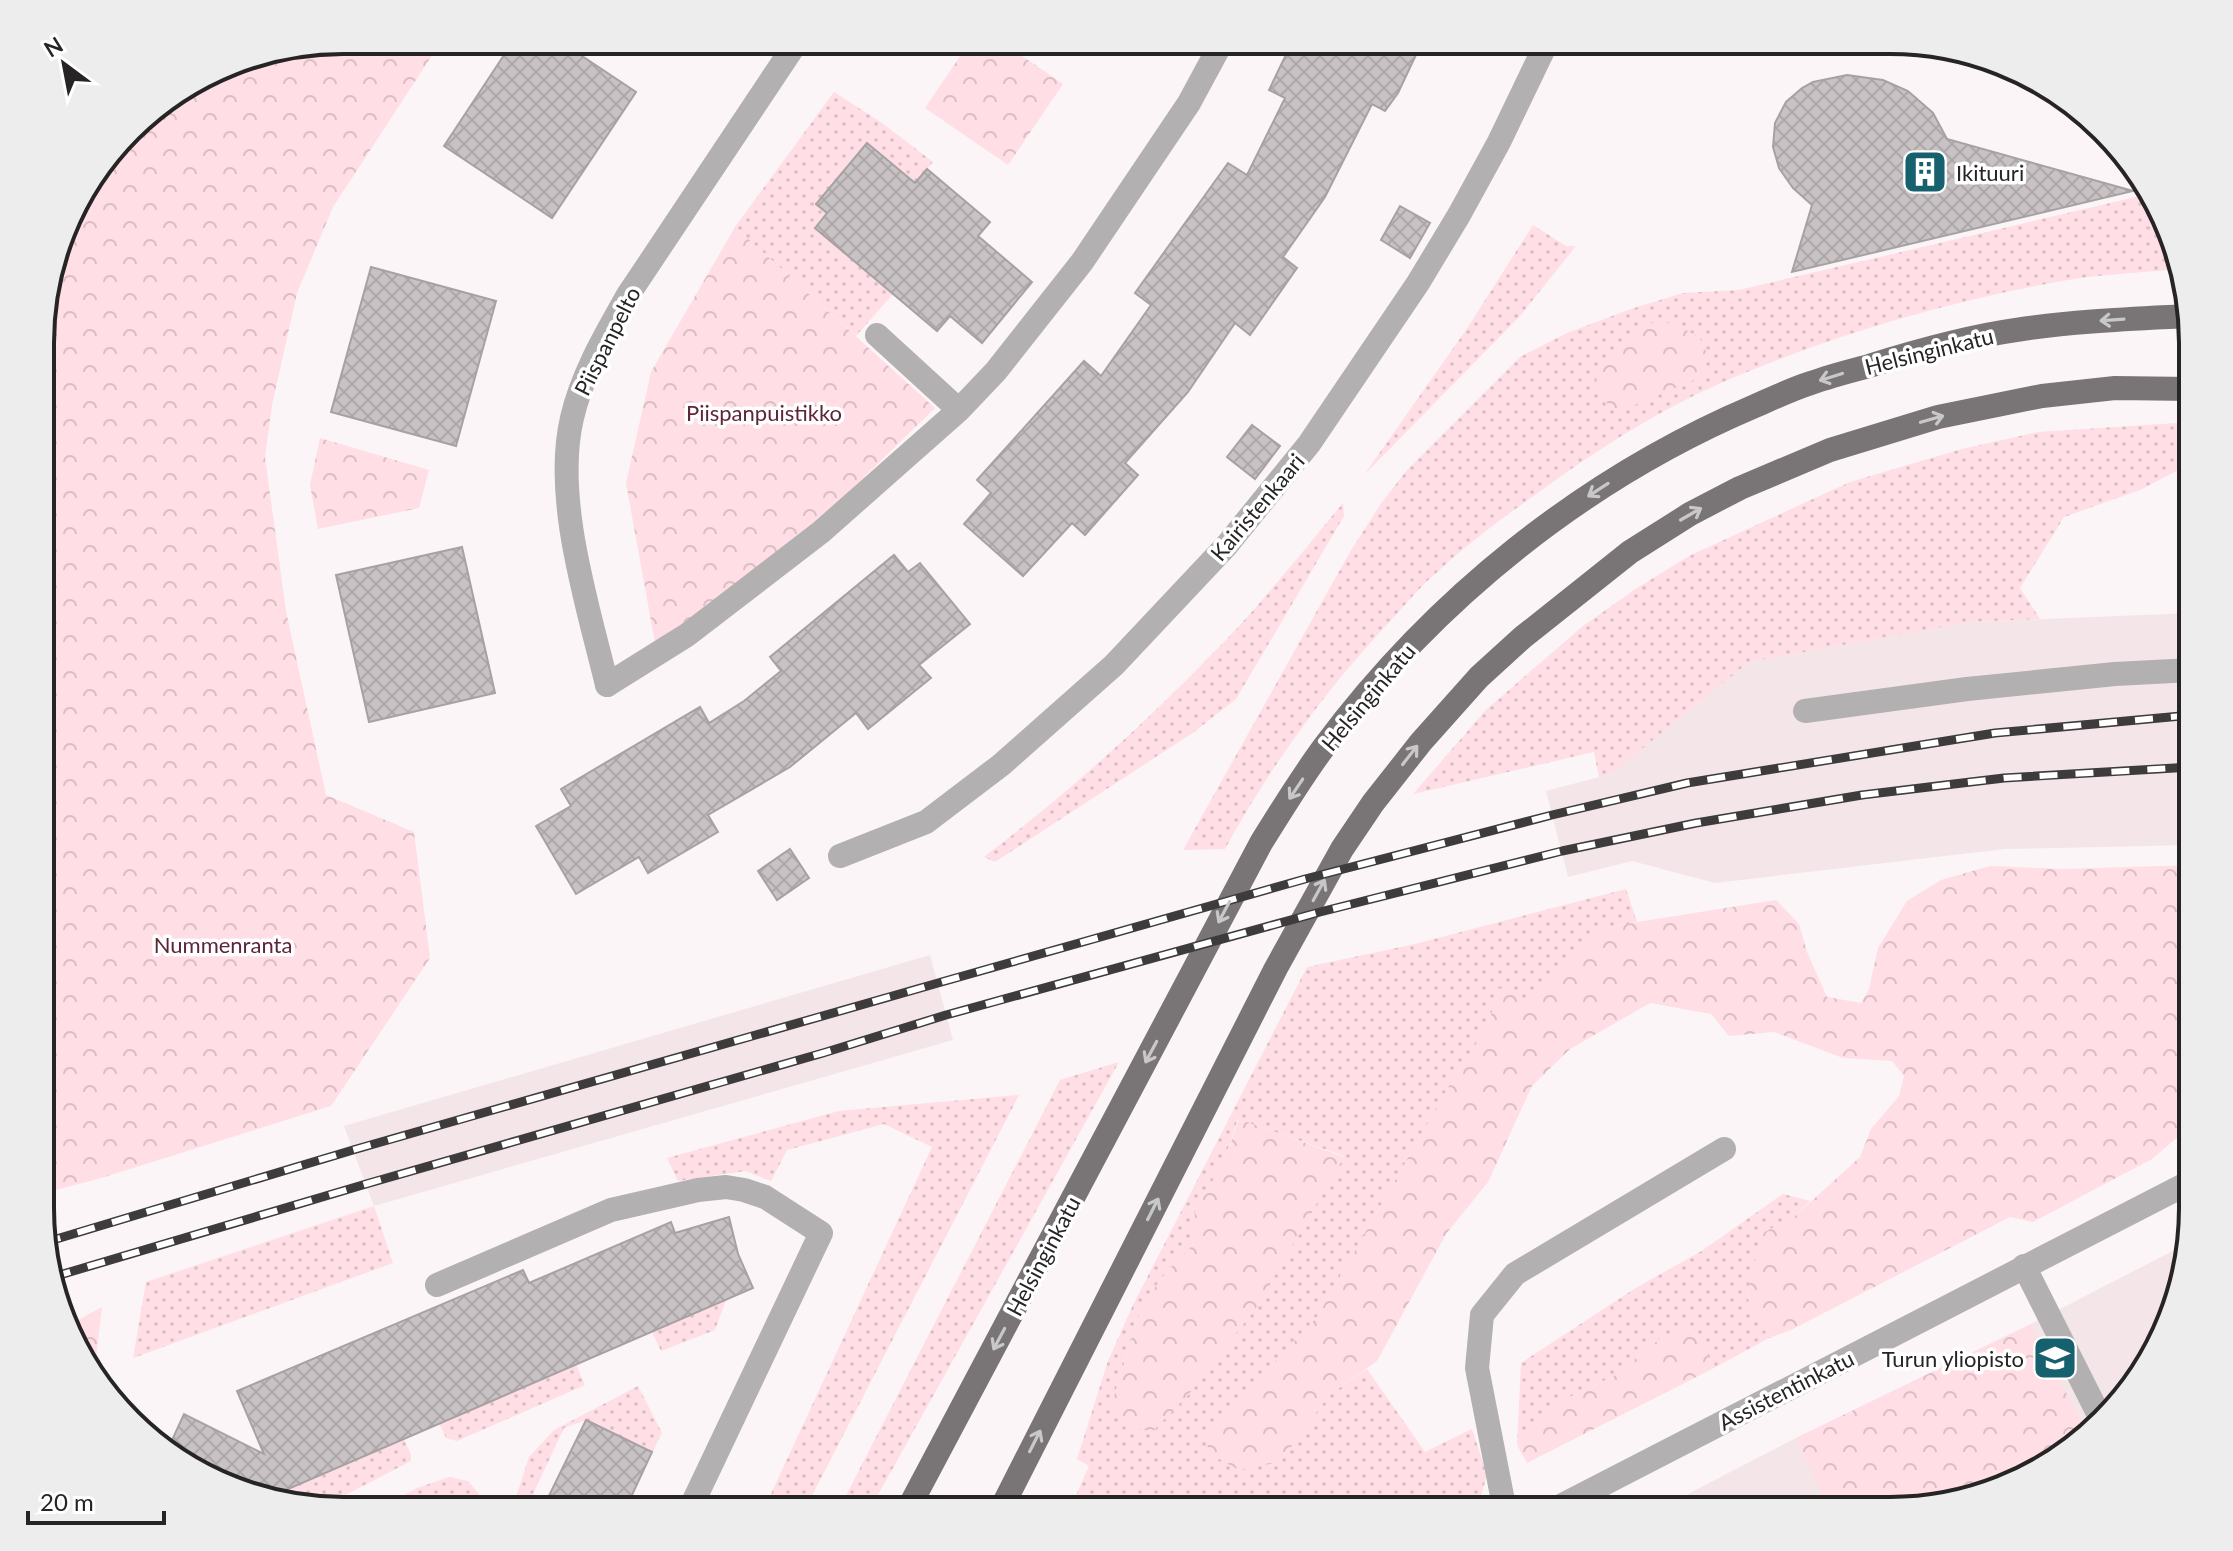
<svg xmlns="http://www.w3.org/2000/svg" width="2233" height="1551" font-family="Lato,sans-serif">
	<defs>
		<pattern id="grass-dots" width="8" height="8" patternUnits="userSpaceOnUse" patternTransform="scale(2)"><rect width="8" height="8" fill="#ffdee5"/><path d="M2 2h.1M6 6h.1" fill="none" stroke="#dabec4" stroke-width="1.8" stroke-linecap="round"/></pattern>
		<pattern id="forest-crowns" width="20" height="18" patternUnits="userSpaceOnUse" patternTransform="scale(2)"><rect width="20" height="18" fill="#ffdee5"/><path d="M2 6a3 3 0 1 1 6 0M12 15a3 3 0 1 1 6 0" fill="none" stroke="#dabec4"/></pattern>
		<pattern id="building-cross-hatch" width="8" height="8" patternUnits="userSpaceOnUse" patternTransform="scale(2)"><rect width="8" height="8" fill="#c8c2c4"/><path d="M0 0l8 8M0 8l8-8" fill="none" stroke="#aca7a8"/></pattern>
	</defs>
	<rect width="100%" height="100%" fill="#fbf5f7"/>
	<!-- built -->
	<path fill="#f4e5e9" d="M2192,613V845L2005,849L1715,883L1632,861L1568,877L1546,791L1611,774L1749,662L1969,622Z
		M930,955L953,1040L374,1206L344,1126Z
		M2190,1242L2177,1306L2131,1392L2025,1480L1891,1511H1655L1796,1438L2031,1324Z"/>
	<!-- grass -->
	<path fill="url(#grass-dots)" fill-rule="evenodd" d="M834,92L882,123L933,162L915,183L827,213L815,228L893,294L856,336L735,227Z
		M2153,193L2176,269C2140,273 2103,274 2068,280C1954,300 1843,332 1737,376C1672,403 1610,441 1553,482C1512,511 1471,540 1434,575C1419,588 1406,604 1392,619C1327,688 1271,765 1225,849L1183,850L1350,552L1380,505L1407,470L1520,357L1567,333L1631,309L1683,293L1739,290Z
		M1533,225L1566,246H1576L1520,316L1364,475L1466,330Z
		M2192,422V467L2180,469L2140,490L2064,517L2020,588L2040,619L1969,622L1749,662L1611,774L1599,777L1594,752L1413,794L1486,710L1583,626L1637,588L1691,555L1850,482L1962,449L2039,432Z
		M1343,503L1344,516L1236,699L1194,732L995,862L984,857C1076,787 1162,708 1241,624C1276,585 1310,543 1343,503Z
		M1626,889L1637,922L1592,931L1530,1003L1500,988L1487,1027L1449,1086L1317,1317L1205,1438L1280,1462L1329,1395L1367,1369L1425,1452L1472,1429L1487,1475L1478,1506L1475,1511H1069L1089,1466L1077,1459L1108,1361L1133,1305L1307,967L1415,944ZM1238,1119L1344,1156L1126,1428L1111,1406L1143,1303L1168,1270L1194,1244L1195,1210L1223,1164Z
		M1119,1062L869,1511H838L1060,1080Z
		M1019,1095L804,1511H763L932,1147L884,1124L787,1150L771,1181L745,1171L678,1181L667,1158L839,1111Z
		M1783,1194L1810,1201L1795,1216L1761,1234L1747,1297L1769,1338L1712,1369L1703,1343L1686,1326L1661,1338L1614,1376L1549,1407L1517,1445L1521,1363L1634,1289L1700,1252Z
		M374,1206L393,1263L133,1358L146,1282Z
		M726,1300L715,1330L661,1351L652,1332Z
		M576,1364L585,1385L457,1441L446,1438L439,1423Z
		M638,1386L662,1433L652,1453L586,1420L564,1428L533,1494L547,1500L542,1510H512L529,1457L554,1430Z
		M404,1439L411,1455V1461L332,1502L316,1506L280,1492Z
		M449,1477L468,1481L479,1494V1510H454L439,1497L399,1510H376L417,1488Z"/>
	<!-- forest -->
	<path fill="url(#forest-crowns)" d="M343,40H442L333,207L297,293L272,405L265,457L286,611L326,795L414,832L430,958L331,1106L98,1179L43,1193V304L71,208L143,115L227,63Z
		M971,40H999L1063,84L1008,165L925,108Z
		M735,227L935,408L823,517L732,588L655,643L626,483L651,372Z
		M1650,323H1673L1700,338L1709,358L1699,378L1616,413C1610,406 1601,397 1598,387C1588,361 1632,335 1650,323Z
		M320,438L429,470L419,508L318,529L310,485Z
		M2192,865V1125L2152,1159L2033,1222L2010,1217L1791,1330L1769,1338L1747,1297L1761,1234L1795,1216L1860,1157L1871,1129L1899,1096L1904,1076L1892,1061L1843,1058L1774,1032L1729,1036L1711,1014L1650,1003L1570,1049L1532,1086L1488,1182L1446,1234L1377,1361L1329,1395L1280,1462L1239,1470L1210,1454L1205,1438L1317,1317L1449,1086L1487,1027L1500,988L1531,1002L1592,931L1637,922L1776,900L1799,924L1807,952L1827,997L1861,1003L1869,989L1878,948L1907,901L1941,880L1990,866L2062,869Z
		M1239,1119L1344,1157L1256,1308L1189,1394L1153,1431L1126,1428L1111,1406L1143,1303L1168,1270L1194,1244L1195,1210L1223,1164Z
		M102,1307L94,1375L80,1359L69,1325Z
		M2031,1324L2085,1430L2025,1480L1891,1511H1830L1796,1438Z
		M1686,1326L1703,1343L1712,1369L1527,1463L1517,1445L1549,1407L1614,1376L1661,1338Z"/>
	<!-- building -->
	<path fill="url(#building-cross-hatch)" stroke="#a7a1a2" stroke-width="2" d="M514,40H558L636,92L552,218L444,146Z
		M1293,40H1423L1398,93L1385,111L1372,104L1325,197L1283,257L1297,268L1250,335L1235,323L1188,392L1125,463L1138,475L1085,535L1072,523L1023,576L964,524L991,493L977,480L1084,361L1101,376L1151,305L1135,293L1228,163L1247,175L1285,98L1269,90Z
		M1847,75L1883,80L1908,91L1933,113L1947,139L2133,191L1792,272L1812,205L1793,188L1779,168L1773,147L1775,123L1786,102L1802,88L1813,82Z
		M867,143L915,183L927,169L990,222L978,236L1032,282L982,343L950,316L937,331L815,228L827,213L816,204Z
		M1400,206L1430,223L1410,258L1381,240Z
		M371,267L496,301L456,446L331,412Z
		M1252,425L1280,446L1255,479L1227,457Z
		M462,547L495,693L369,722L336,575Z
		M894,555L908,572L920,563L970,624L919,665L931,678L868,729L856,713L790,767L708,815L718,832L648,873L639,857L576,894L536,826L571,806L561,789L700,707L709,723L744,701L781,671L770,657Z
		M790,849L809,878L777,900L758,871Z
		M729,1217L738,1254L753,1288L265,1499L245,1495L166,1453L184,1414L264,1454L237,1391L523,1270L529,1283L671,1222L675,1233Z
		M586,1420L652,1452L625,1510H542Z"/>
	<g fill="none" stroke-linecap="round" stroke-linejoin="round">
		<!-- lane -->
		<path stroke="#b2b0b0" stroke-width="24" d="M877,335L959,410
			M607,685L687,635L821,532L959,410L996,371L1082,262L1189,103L1223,40
			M1805,711L1967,689L2115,674L2192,670
			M2024,1266L2100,1417
			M437,1285L611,1210L698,1190L726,1187L744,1190L765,1197L821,1233L689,1511
			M1505,1511L1477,1368L1482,1315L1515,1274L1724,1149"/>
		<!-- street -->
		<path stroke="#b2b0b0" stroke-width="24" d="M607,685C588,606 553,498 572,418C582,374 606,334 628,295L798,40
			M840,856L926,822L1001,765L1114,665L1227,545L1309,444L1418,283L1459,215L1499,142L1548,40
			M1551,1511L2192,1181"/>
		<!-- primary -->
		<path stroke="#797576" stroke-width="24" d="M907,1511L1261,843C1281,811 1301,778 1324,747C1434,599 1585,478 1755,406C1773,398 1792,389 1811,383C1830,376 1850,371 1869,366C1917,351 1966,337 2016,330C2074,321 2132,319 2190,316
			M1000,1511L1276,968L1342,849L1373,803L1421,742L1479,677L1523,637L1630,552L1690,514L1740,488L1830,450L1938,417L2042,396L2115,388L2192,389"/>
		<!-- rail casing -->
		<g stroke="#3d3b3c" stroke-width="9">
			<path id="rail" d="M43,1243L353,1150L938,983L1305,879L1552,815L1687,783L1995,733L2192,715
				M53,1277L366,1184L823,1053L946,1015L1320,912L1562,851L1696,823L1862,795L2004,778L2192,767"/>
		</g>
		<!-- rail -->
		<use href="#rail" stroke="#fff" stroke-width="6" stroke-dasharray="18" stroke-linecap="butt"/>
	</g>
	<!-- one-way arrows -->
	<defs><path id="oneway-shaft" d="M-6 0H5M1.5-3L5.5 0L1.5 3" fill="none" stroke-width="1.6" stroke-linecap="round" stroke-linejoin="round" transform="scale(2)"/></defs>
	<g stroke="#c9c8c8">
		<use href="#oneway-shaft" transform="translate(2112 320) rotate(176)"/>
		<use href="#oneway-shaft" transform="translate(1831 377) rotate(163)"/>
		<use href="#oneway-shaft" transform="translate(1932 419) rotate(-16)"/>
		<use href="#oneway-shaft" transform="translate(1598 490) rotate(147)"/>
		<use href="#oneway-shaft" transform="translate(1691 514) rotate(-30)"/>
		<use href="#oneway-shaft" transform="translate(1410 755) rotate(-52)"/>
		<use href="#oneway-shaft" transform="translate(1296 789) rotate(124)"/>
		<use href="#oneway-shaft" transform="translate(1319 890) rotate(-61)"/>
		<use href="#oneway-shaft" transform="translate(1224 912) rotate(118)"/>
		<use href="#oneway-shaft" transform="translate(1151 1052) rotate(118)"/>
		<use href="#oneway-shaft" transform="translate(1153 1209) rotate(-63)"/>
		<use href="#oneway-shaft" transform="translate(999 1339) rotate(118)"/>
		<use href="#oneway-shaft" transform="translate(1035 1441) rotate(-63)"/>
	</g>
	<!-- icons -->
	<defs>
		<g id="building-square" transform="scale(2.3)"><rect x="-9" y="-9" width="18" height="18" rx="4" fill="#17616e" stroke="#fff"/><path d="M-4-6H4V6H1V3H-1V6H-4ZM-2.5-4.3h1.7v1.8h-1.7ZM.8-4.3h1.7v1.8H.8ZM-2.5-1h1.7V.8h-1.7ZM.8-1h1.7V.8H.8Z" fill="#fff"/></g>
		<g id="university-square" transform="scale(2.3)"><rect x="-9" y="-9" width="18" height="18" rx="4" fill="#17616e" stroke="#fff"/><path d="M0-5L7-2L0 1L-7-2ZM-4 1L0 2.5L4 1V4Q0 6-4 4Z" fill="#fff"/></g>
	</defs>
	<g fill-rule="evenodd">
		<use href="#building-square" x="1925" y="172"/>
		<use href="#university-square" x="2055" y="1358"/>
	</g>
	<g text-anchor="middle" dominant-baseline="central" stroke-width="7" stroke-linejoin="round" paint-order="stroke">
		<!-- poi labels -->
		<g font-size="22" fill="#262425" stroke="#fff" text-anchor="start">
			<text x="1956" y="172">Ikituuri</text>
			<text x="2024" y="1358" text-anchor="end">Turun yliopisto</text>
		</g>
		<!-- street labels -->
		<g font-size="22" fill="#262425" stroke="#fff">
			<text transform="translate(607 341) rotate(-63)">Piispanpelto</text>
			<text transform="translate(1929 351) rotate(-14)">Helsinginkatu</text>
			<text transform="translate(1257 507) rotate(-50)">Kairistenkaari</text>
			<text transform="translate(1368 697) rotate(-50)">Helsinginkatu</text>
			<text transform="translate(1043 1256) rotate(-62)">Helsinginkatu</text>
			<text transform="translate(1786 1390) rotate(-27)">Assistentinkatu</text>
		</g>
		<!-- park labels -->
		<g font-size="22" fill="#5d2638" stroke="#fff">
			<text x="764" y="412">Piispanpuistikko</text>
			<text x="223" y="944">Nummenranta</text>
		</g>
	</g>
	<!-- crop -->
	<path d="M0 0H2233V1551H0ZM343 54H1890A289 289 0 0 1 2179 343V1208A289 289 0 0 1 1890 1497H343A289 289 0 0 1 54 1208V343A289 289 0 0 1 343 54Z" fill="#eeedee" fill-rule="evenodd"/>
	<path fill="none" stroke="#262425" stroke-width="4" d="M343 54H1890A289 289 0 0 1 2179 343V1208A289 289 0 0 1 1890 1497H343A289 289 0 0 1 54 1208V343A289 289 0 0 1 343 54Z"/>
	<!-- north arrow -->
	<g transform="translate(64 64) rotate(328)" stroke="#ffffff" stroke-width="6" paint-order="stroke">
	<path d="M0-6L14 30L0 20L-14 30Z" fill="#262425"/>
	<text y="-12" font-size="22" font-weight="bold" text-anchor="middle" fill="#262425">N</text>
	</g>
	<!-- scale -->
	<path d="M28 1511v12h136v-12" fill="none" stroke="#262425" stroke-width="4"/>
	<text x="40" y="1511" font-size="24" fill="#262425" stroke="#ffffff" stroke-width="6" paint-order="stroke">20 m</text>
</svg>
